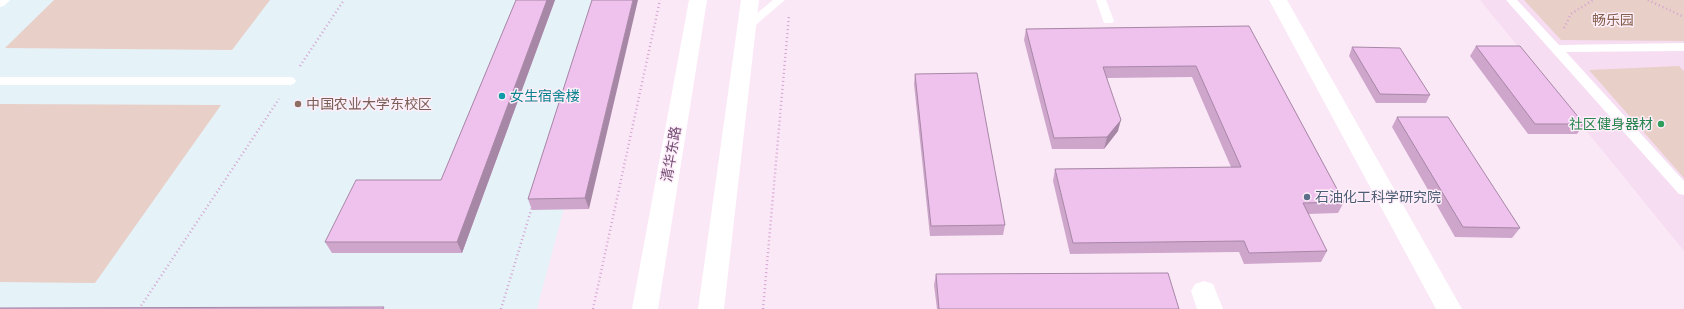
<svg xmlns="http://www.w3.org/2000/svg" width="1684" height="309" font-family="'Space Grotesk','Noto Sans SC',sans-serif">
	<rect width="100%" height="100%" fill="#fbe8f6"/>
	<!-- residential -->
	<path fill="#f7ddf2" d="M1480,0H1684V252V251Z"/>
	<!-- education -->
	<path fill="#e5f2f8" d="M0,0H626L564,208L537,309H0Z"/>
	<!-- green -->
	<path fill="#e8cfc7" d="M54,0H270L232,50L5,48Z
		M1524,0H1684V41L1561,40Z
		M1679,66L1684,71V178L1589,70Z
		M0,104L221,105L95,283L0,282Z"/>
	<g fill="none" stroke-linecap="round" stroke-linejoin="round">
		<!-- path -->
		<path stroke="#d4a4d2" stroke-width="2.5" stroke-dasharray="1 3" stroke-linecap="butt" d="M1648,0L1684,17
			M1564,28L1571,14L1593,0
			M300,66L344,0
			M139,309L279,99
			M501,309L532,207
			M593,309L660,0
			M763,309L789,15"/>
		<!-- lane -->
		<path fill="#fff" fill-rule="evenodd" d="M0,0H10L4,6L0,7Z
			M773,0H785L751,29H743L741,27L743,25Z
			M1096,0H1106L1114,21L1112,23H1104Z
			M1506,0H1517L1559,45L1684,43V51L1566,52L1684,181V195L1679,194Z
			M0,77H290L294,78L296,81L294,84L290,85H0Z"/>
		<!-- street -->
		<path fill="#fff" fill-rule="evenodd" d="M1269,0H1287L1462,309H1436Z
			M1204,281L1213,284L1223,309H1197L1191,291L1195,284Z"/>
		<!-- secondary -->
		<path fill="#fff" fill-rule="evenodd" d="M689,0H707L658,309H632Z
			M741,0H759L724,309H698Z"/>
	</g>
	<!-- wall -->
	<path fill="#cea6cc" d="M516,0H555L462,253H332L325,242L441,180Z
		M592,0L589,209L532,210L528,199Z
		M1249,26L1344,202L1338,213L1308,214L1327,251L1321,262L1244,264L1239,252L1070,254L1053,181L1055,169L1231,167L1192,77L1107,78L1118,131L1104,149H1052L1024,40L1026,29Z
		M1476,46L1584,124L1577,134H1528L1470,56Z
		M1352,47L1430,95L1426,103H1376L1349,56Z
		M915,74L1005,225L1003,235L930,236L914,84Z
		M1397,117L1520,228L1512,238L1455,237L1392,127Z
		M936,274L1179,309H937L934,285Z"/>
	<!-- shaded-wall -->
	<path fill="#a787a6" d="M547,0H555L462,253L457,242Z
		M633,0H638L589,209L585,198Z
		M1121,120L1118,131L1104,149L1107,137Z"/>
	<!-- building -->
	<path fill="#efc1ed" stroke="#a787a6" d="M516,0H547L457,242H325L356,180H441Z
		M592,0H633L585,198L528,199Z
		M1249,26L1344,202L1303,203L1327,251L1249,253L1244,241L1073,243L1055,169L1241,167L1196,66L1103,67L1121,120L1107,137L1054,138L1026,29Z
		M1476,46H1520L1584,124H1535Z
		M1352,47L1400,48L1430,95L1380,94Z
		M977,73L1005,225L931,226L915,74Z
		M1397,117H1448L1520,228L1463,227Z
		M1168,273L1179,309H939L936,274Z
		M384,307L383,309H0V308Z"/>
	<!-- markers -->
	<circle fill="#0f9aa8" stroke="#feeefa" stroke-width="1.5" cx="502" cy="96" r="4"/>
	<circle fill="#8d6e63" stroke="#feeefa" stroke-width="1.5" cx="298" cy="104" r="4"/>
	<circle fill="#2e9e5b" stroke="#feeefa" stroke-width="1.5" cx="1661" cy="124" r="4"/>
	<circle fill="#5c6f8a" stroke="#feeefa" stroke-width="1.5" cx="1307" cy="197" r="4"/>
	<g text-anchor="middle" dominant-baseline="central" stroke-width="3" stroke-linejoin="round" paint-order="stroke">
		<!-- park labels -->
		<g font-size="14" fill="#85604c" stroke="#feeefa">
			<text x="1613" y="20">畅乐园</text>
		</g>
		<!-- culture labels -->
		<g font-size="14" fill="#0d838f" stroke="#feeefa" text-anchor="start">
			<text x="510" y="96">女生宿舍楼</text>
		</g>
		<!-- education labels -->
		<g font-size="14" fill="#785e54" stroke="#feeefa" text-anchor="start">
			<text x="306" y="104">中国农业大学东校区</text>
		</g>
		<!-- leisure labels -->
		<g font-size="14" fill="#27864d" stroke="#feeefa" text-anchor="end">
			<text x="1653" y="124">社区健身器材</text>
		</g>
		<!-- street labels -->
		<g font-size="14" fill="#744d74" stroke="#feeefa">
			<text transform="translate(671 154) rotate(-80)">清华东路</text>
		</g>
		<!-- service labels -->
		<g font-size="14" fill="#4e5e75" stroke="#feeefa" text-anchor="start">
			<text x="1315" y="197">石油化工科学研究院</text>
		</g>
	</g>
</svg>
